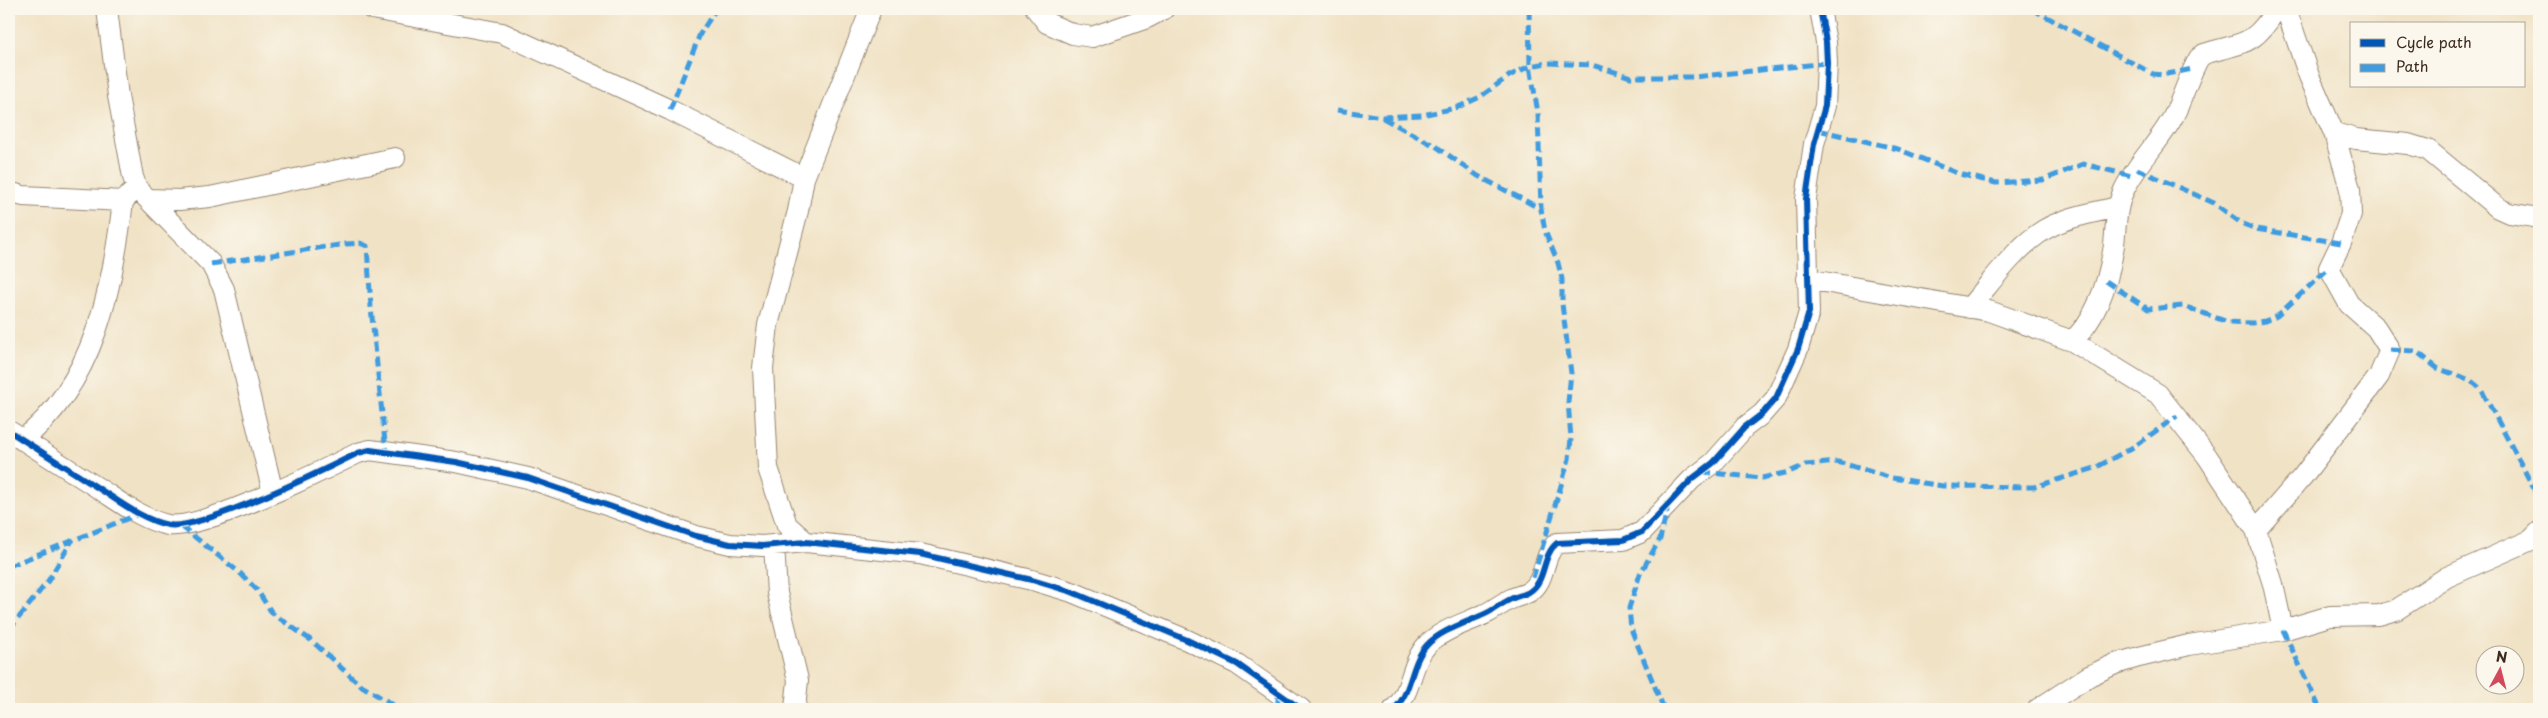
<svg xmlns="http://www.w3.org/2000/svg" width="2548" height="718" font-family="'Playpen Sans',sans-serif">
	<rect width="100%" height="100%" fill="#fbf7ec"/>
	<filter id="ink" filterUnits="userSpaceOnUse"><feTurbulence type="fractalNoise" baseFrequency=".02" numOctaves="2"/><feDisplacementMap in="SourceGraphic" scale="10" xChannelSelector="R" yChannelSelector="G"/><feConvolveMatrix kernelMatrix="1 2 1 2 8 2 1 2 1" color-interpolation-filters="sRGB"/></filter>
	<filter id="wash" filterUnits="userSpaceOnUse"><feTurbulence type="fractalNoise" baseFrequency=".0096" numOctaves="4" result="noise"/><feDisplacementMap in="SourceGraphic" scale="20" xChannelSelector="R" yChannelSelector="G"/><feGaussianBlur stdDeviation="1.12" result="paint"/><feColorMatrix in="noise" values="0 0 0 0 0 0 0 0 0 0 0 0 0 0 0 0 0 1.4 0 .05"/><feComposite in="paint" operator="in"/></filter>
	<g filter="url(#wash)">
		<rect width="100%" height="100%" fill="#f0e2c5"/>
	</g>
	<g filter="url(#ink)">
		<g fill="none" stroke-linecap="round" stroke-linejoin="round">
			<!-- street casing -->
			<g stroke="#968672" stroke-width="22">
				<path id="street" d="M107,9L118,96L133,177L137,188L211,264L224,289L273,493
					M372,9L502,33L670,110L804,178
					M1036,9L1047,23L1073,34L1092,37L1147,18L1164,9
					M2334,133L2356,139L2408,144L2428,150L2498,208L2509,213L2539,218
					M9,192L23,196L123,201
					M148,199L179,200L210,197L395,158
					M1807,279L1989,311L2072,341L2158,394L2207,456L2256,530L2273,584L2283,630
					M1969,308C1990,284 2011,253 2038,234C2060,218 2091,213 2118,207
					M2072,341C2098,318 2109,279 2114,245C2116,226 2116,207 2124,190C2137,163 2159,143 2173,117C2183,98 2188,77 2199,58L2204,54C2242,42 2254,47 2276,9
					M9,431C39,450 68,469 98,488C120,502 143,520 168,525C200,531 324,470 358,453L370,450L456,462L528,478L696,536L730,544L762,546L806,542L920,554L1032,580L1072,592L1187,640L1237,664L1301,709
					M22,440C94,385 113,286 123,201L137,188
					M2256,530L2303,476L2379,376L2390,350L2376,328L2349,304L2329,268L2341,243L2351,214L2350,189L2334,133L2309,76L2286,9
					M806,542L787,525L768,468L763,368L768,325L798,211L804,178L871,9
					M774,545L777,593L798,680L795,709
					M1394,709C1412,694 1410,663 1427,645C1441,630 1466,623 1485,614C1494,610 1502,603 1511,599C1517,596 1524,595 1529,592C1547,581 1541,556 1557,543L1623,540L1642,532L1692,479L1713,463L1745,427L1762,414L1776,398L1798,349L1809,312L1806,199L1814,144L1825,106L1827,63L1826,42L1820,9
					M2038,709L2089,676L2115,664L2139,657L2189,645L2283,630L2330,616L2379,615L2396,610L2447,577L2531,540L2539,532"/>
			</g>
			<!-- street -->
			<use href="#street" stroke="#fff" stroke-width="20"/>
			<!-- quiet -->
			<path stroke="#3f9ce0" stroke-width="5" stroke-dasharray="10 5" stroke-linecap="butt" d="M1529,9L1530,66L1538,113L1541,209L1545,231L1558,263L1562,279V304L1571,373L1568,402L1571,438L1569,459L1533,578
				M2032,9L2153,74L2162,75L2193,69
				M670,110L700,34L716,9
				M1337,110L1382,117L1422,115L1456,108L1480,97L1509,76L1530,66L1547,63L1592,65L1631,77H1694L1827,63
				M1383,118L1437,147L1478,176L1541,209
				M1818,130L1898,149L1959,174L1996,183L2043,180L2083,164L2132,176
				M2137,169L2214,203L2241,223L2256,229L2341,243
				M211,264L346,244L360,243L367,246L371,307L386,452
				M2106,281L2148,309L2183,306L2228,322L2252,323L2265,321L2277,316L2329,268
				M2390,350L2416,351L2437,368L2470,380L2481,389L2539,498
				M1702,472L1762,478L1789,472L1805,465L1838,462L1892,478L1943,486L2034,487L2095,468L2135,446L2177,416
				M181,526L240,573L257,590L272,613L312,641L360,685L400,709
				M9,566L139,514
				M9,630L48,581L73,539
				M2283,630L2320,709
				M1278,694V709
				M1664,709L1631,629L1629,608L1640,574L1660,539L1668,506"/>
			<!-- cycleway casing -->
			<g stroke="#fbf7ec" stroke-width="9">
				<path id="cycleway" d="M9,431C39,450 68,469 98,488C120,502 143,520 168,525C200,531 324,470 358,453L370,450L456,462L528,478L696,536L730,544L762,546L806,542L920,554L1032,580L1072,592L1187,640L1237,664L1301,709
					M1394,709C1412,694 1410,663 1427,645C1441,630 1466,623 1485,614C1494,610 1502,603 1511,599C1517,596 1524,595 1529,592C1547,581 1541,556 1557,543L1623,540L1642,532L1692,479L1713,463L1745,427L1762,414L1776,398L1798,349L1809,312L1806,199L1814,144L1825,106L1827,63L1826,42L1820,9"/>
			</g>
			<!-- cycleway -->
			<use href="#cycleway" stroke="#0057b8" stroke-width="6"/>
		</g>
	</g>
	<!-- margin -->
	<rect width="2548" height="718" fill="none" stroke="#fbf7ec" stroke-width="30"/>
	<!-- legend -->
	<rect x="2350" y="22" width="175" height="65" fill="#fbf7ec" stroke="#aea59a"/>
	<rect x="2360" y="39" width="25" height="8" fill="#0057b8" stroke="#aea59a"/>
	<text x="2396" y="48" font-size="15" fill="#3b2a1e">Cycle path</text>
	<rect x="2360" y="64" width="25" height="8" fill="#3f9ce0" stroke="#aea59a"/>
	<text x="2396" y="72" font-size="15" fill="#3b2a1e">Path</text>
	<!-- north arrow -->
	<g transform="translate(2500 670) rotate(7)"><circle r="24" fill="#fbf7ec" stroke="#aea59a"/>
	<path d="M0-4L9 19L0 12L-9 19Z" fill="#d1495b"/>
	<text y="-8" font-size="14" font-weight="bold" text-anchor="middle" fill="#3b2a1e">N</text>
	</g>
</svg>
